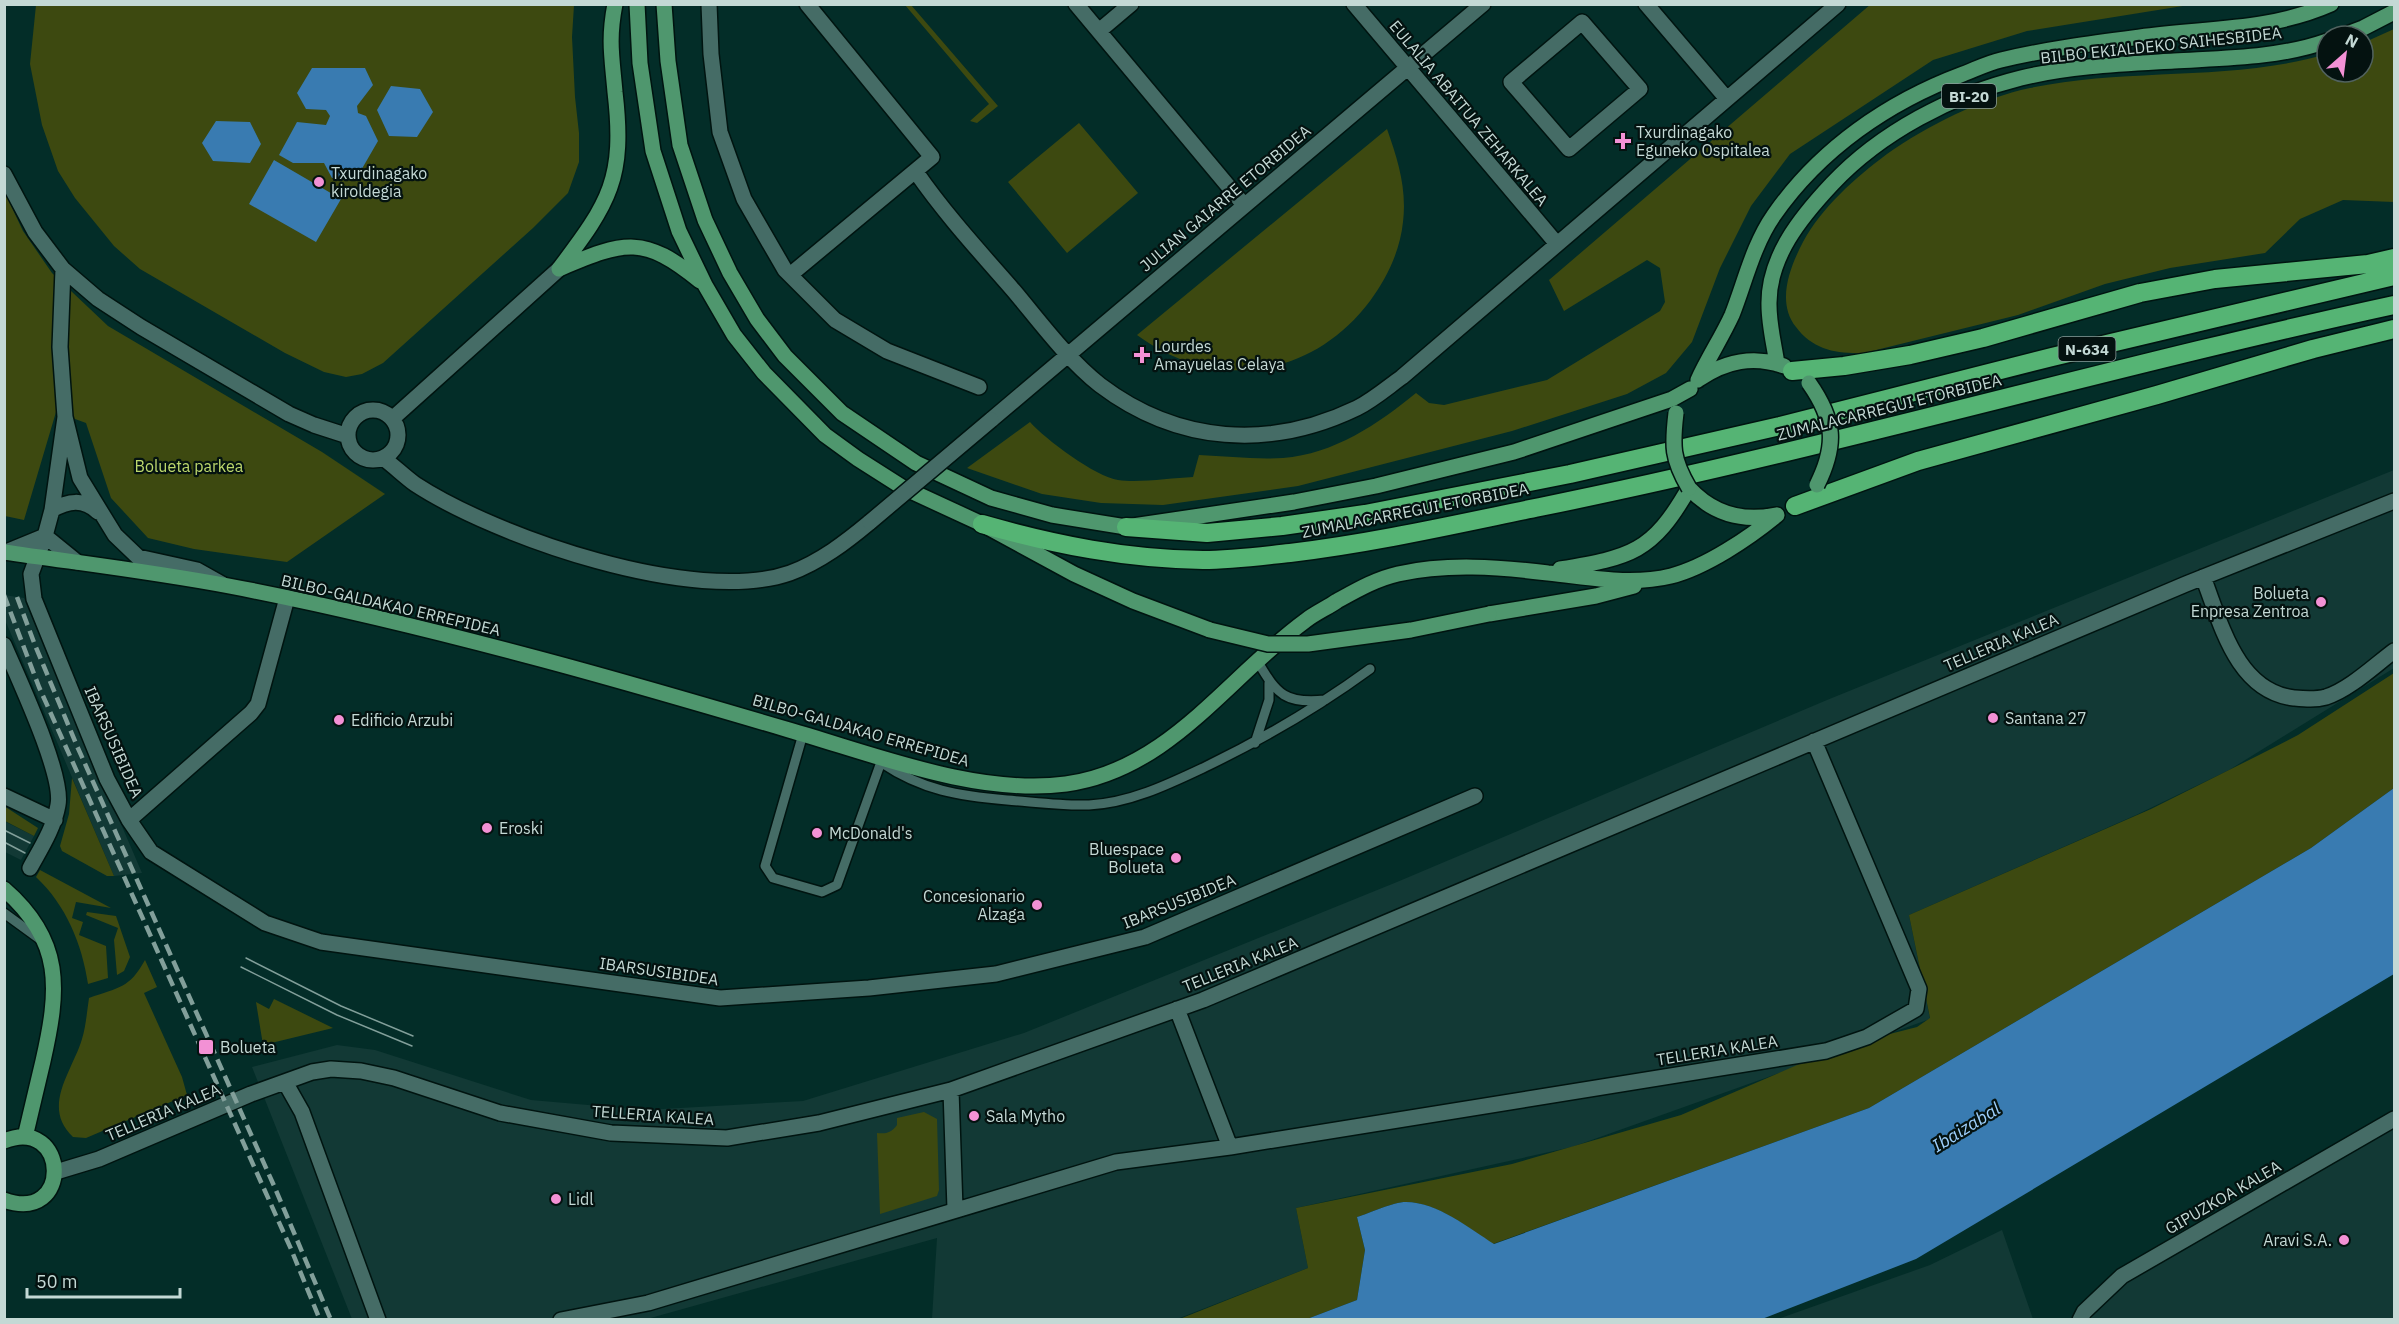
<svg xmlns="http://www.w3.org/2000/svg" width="2399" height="1324" font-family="'IBM Plex Sans',sans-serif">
	<rect width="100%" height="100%" fill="#032d28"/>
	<!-- built -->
	<path fill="#123935" d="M2394,470V668L2229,770L2136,815L1909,915L1930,1019L1572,1147L1296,1208L1308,1268L1177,1319H932L937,1238L647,1319H352L252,1067L337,1045L375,1050L531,1100L645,1110L803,1101L1024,1033L1397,882L1827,700Z
		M4,595L24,598L142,873L114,876L5,620Z
		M4,821L34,836L21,860L5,852Z
		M2394,1119V1319L2080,1320L2103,1293Z
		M2002,1230L2033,1319H1778L1930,1265Z"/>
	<!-- green -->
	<path fill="#3d4910" d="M1871,4L2189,5L2027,31L1933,60L1790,154L1751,206L1720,268L1692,342L1666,373L1627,394L1512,431L1298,486L1163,505L1101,503L1042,494L967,468L1030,422C1045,439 1096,477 1118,480C1139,483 1171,478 1193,477L1199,455C1227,456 1256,460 1283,458C1334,454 1378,424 1416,393L1429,403L1444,405L1547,380L1660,311L1665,302L1660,268L1647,260L1564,311L1549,280Z
		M36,5H574L572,37L575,97L579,133V162L568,193L533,228L383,363L362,374L346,377L324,372L285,353L140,269L114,246L75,198L58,171L42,125L30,64Z
		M905,5H911L998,106L977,123L970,121L989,104Z
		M2394,29V202L2343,200L2300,219L2265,253L2170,268L2105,284L2018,315L1864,353C1837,354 1813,350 1796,327C1776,302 1790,267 1803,242C1821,208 1856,177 1887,154C1927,126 1982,98 2030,88C2128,67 2231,82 2327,54V72H2363V43Z
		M1079,123L1138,193L1067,253L1008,182Z
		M1387,129C1398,160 1407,189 1403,222C1400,251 1387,278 1370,301C1312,378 1215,393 1137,335Z
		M4,191L23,231L52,273L108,326L322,452L385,494L287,562L194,549L148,538L111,498L86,423L56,412L24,520L5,516Z
		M2394,673V788L2311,848L1869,1108L1493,1244C1469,1228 1436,1202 1406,1202C1393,1202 1370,1213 1357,1217L1365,1250L1357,1300L1307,1319L1177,1320L1308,1268L1296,1208L1512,1164L1681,1115L1839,1047L1917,1027L1930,1018L1909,915L2151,809L2259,755L2298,735Z
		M72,778L114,876H107L62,851L60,846L69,814Z
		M4,806L38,828L34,836L5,821Z
		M40,870L111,908L76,902L72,918L83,922L79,935L106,946L108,978L88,984C82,944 66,905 36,877Z
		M87,912L116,916L130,957L124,971L117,975L114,940L118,928L86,915Z
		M145,960L157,987L144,993L182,1077L187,1095L86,1138L73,1137C41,1107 72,1072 82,1039C86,1026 87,1011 89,998C119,987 129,989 145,960Z
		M274,999L333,1028L263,1045L256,1002L269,1009Z
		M924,1112L937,1119L939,1190L937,1196L880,1214L877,1133C886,1134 891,1133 897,1125V1118Z"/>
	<!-- water -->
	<path fill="#397bb1" d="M312,68H365L373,85L357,106L358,113L366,116L378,141L356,179L332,178L324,163H293L279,155L297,122L326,125L330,116L326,110L306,109L297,93Z
		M391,86L420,89L433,112L417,137L389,136L377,110Z
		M216,121L250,122L261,144L250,163L213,161L202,143Z
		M274,160L341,199L316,242L249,204Z
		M2394,788V974L1916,1259L1762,1319H1307L1357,1300L1365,1250L1357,1217C1370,1213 1393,1202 1406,1202C1437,1202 1469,1228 1494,1244L1869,1108L2311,848Z"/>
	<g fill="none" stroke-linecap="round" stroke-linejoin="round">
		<!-- lane casing -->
		<g stroke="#001410" stroke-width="12">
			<path id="lane" d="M1258,662C1277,695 1286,704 1325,700
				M803,734L765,866L773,878L822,892L837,885L881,762
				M1255,743L1269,700V683
				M882,763C922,790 959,796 1007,800C1034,802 1062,806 1089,805C1130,803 1169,784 1205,767C1263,739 1318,707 1370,669
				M4,913L41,940"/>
		</g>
		<!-- street casing -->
		<g stroke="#001410" stroke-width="18">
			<path id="street" d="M709,4L711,54L720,132L744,199L785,270L835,320L887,351L979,387
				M1076,4L1244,205
				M1354,4L1557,244
				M1646,4L1727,99
				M1582,22L1640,89L1569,149L1511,82Z
				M1099,31L1131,4
				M916,172C945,214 980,252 1014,291C1040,322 1068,360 1100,385C1178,444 1270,450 1357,408C1373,400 1388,387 1402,377L1838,4
				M4,174L35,232L63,269L98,299L141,327L289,414L314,425L348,436
				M63,269L60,347L65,417L80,478L115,535L138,557L197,570L222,584
				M790,275L932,157L807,4
				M348 435a25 25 0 1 1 50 0a25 25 0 1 1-50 0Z
				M65,417L52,510L45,536L31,574L34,599L107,779L129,820L151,852L265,923L321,942L720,998L869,988L996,974L1145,937L1475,796
				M392,419L559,269
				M991,420L1483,4
				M383,458C394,466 404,476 415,484C496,537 695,606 790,573C820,562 846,542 870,522
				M52,510C68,501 83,498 98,512
				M45,536L77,562
				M6,552L45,536
				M2203,577C2221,623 2236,691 2294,698C2305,699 2315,700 2326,697C2349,690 2375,665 2394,651
				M4,645C18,678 64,775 58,805C54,828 41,848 30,868
				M4,796L55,820
				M129,820L251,713L258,704L287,598
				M1177,1009L1230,1147
				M285,1082L302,1112L378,1320
				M951,1090L955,1209
				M56,1172L99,1159L251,1094L312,1072L331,1069L361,1071L394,1078L500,1113L611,1133L727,1138L819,1123L951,1090L1203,1000L2186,584L2394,501
				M561,1320L648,1303L1116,1162L1230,1147L1826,1051L1867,1037L1916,1009L1919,989L1814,741
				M2080,1320L2084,1312L2122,1276L2394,1119"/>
		</g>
		<!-- primary casing -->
		<g stroke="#001410" stroke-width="18">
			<path id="primary" d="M637,4L640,63L653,151L679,231L705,285L734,335L764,373L825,435L858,459L902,487L982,524L1074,574L1133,601L1210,630
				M664,4L668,61L680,145L705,220L730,273L757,319L785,356L842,413L916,463L991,498L1052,515L1126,527L1294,502L1376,486L1514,452L1672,399L1690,389
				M2342,36L2363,28L2394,12
				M561,268C625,241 644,235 700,281
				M559,269C610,202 625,178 615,92C612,57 608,40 615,4
				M1777,364C1774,344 1769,325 1769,305C1768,257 1801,217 1832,184C1881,132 1952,95 2021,78C2070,66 2123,64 2174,61C2224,58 2279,58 2327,41
				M1699,379C1726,361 1753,355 1784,366
				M1698,380C1708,358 1722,337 1732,315C1745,282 1753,245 1774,215C1820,149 1888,102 1963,74C1976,69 1988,63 2001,60C2047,49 2094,43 2140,37C2205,28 2270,31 2331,4
				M4,552C79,563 155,572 229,586C329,605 427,629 525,655C613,678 701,704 789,730C873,754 978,796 1066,784C1169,770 1227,678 1305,621C1315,613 1327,608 1337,601C1357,590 1376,579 1398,574C1447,563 1498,567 1548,573C1589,577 1630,586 1671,576C1706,567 1749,538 1777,515
				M1560,569C1631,557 1652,553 1689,488C1713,514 1742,522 1776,515
				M1489,614L1596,596L1634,586
				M4,889C64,941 59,990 43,1061C37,1086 31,1112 25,1137
				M4,1141C69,1115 73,1225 4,1200"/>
		</g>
		<!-- highway casing -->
		<g stroke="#001410" stroke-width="21">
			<path id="highway" d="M1792,371L1844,366L1910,355L1983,338L2140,293L2215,279L2368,264L2394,258
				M1795,506L1918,461L2157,395L2313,349L2394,329
				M982,524C1056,545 1126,559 1203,560C1232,560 1261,556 1290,553C1374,543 1457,524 1540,507C1827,449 2108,367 2394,305
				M1126,527L1207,533L1282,526L1365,514L1570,474L1780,426L2052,357L2394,276"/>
		</g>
		<!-- lane -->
		<use href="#lane" stroke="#456c66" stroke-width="9"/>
		<!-- street -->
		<use href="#street" stroke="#456c66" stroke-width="15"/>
		<!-- primary -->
		<use href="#primary" stroke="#4f976e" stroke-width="15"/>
		<!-- highway -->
		<use href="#highway" stroke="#55b474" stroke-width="18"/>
		<!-- tram -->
		<path stroke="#829f9a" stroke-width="1.5" d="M4,830L30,843
			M4,842L25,853
			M246,958L341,1006L413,1036
			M241,967L337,1015L412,1046"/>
		<!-- rail -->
		<path stroke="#829f9a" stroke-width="4.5" stroke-dasharray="12 6" stroke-linecap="butt" d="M4,595L39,687L291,1249L320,1320
			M17,597L35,645L77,746L275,1188L331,1320"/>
		<!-- street-bridge casing -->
		<g stroke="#001410" stroke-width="18" stroke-linecap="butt">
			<path id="street-bridge" d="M870,522L991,420"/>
		</g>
		<!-- primary-bridge casing -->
		<g stroke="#001410" stroke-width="18" stroke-linecap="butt">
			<path id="primary-bridge" d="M1809,383C1835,420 1837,445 1817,485
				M1676,413C1672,446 1672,459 1689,488
				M1210,630L1268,644H1308L1411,630L1489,614"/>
		</g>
		<!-- street-bridge -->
		<use href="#street-bridge" stroke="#456c66" stroke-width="15"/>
		<!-- primary-bridge -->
		<use href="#primary-bridge" stroke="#4f976e" stroke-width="15"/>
	</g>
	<!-- markers -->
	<g fill="#f391d5" stroke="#041210" stroke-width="2">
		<path d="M1620 132h6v6h6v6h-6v6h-6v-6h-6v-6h6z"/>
		<circle cx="319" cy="182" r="6"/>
		<path d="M1139 346h6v6h6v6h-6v6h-6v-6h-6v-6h6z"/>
		<circle cx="2321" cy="602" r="6"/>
		<circle cx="1993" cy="718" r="6"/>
		<circle cx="339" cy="720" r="6"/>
		<circle cx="487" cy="828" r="6"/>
		<circle cx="817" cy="833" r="6"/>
		<circle cx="1176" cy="858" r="6"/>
		<circle cx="1037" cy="905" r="6"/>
		<rect x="198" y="1039" width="16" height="16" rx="3"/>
		<circle cx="974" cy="1116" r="6"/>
		<circle cx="556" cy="1199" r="6"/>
		<circle cx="2344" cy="1240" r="6"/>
	</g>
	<g text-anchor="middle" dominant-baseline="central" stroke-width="4.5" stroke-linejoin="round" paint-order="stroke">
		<!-- shield labels -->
		<g fill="#041210" stroke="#8a9d9a" stroke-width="1.5">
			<rect x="1942" y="84" width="54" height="24" rx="4.5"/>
			<rect x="2058.5" y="337" width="57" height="24" rx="4.5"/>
		</g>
		<g font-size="15" font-weight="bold" fill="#c4d9d5">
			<text x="1969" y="96">BI-20</text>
			<text x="2087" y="349">N-634</text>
		</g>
		<!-- street labels -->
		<g font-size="16" fill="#c4d9d5" stroke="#041210">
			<text transform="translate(2161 45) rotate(-6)">BILBO EKIALDEKO SAIHESBIDEA</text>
			<text transform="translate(1469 113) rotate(50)">EULALIA ABAITUA ZEHARKALEA</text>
			<text transform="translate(1225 198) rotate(-40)">JULIAN GAIARRE ETORBIDEA</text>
			<text transform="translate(1889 407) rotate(-14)">ZUMALACARREGUI ETORBIDEA</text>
			<text transform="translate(1415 510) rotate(-11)">ZUMALACARREGUI ETORBIDEA</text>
			<text transform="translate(391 605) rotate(13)">BILBO-GALDAKAO ERREPIDEA</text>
			<text transform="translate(2001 642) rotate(-23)">TELLERIA KALEA</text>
			<text transform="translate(861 730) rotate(16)">BILBO-GALDAKAO ERREPIDEA</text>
			<text transform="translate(114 742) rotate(66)">IBARSUSIBIDEA</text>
			<text transform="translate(1179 901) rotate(-22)">IBARSUSIBIDEA</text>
			<text transform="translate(1240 964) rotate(-22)">TELLERIA KALEA</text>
			<text transform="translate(659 971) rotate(8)">IBARSUSIBIDEA</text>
			<text transform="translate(1717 1050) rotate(-9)">TELLERIA KALEA</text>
			<text transform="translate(163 1112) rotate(-23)">TELLERIA KALEA</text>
			<text transform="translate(653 1115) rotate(4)">TELLERIA KALEA</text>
			<text transform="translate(2223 1197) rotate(-30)">GIPUZKOA KALEA</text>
		</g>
		<!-- poi labels -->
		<g font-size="16" fill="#c4d9d5" stroke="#041210" text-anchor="start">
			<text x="1636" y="132">Txurdinagako<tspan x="1636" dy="18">Eguneko Ospitalea</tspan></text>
			<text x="331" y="173">Txurdinagako<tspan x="331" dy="18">kiroldegia</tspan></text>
			<text x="1154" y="346">Lourdes<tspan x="1154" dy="18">Amayuelas Celaya</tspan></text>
			<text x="2309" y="593" text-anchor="end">Bolueta<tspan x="2309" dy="18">Enpresa Zentroa</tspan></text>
			<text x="2005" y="718">Santana 27</text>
			<text x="351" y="720">Edificio Arzubi</text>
			<text x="499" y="828">Eroski</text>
			<text x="829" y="833">McDonald's</text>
			<text x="1164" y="849" text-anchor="end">Bluespace<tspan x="1164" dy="18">Bolueta</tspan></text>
			<text x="1025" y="896" text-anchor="end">Concesionario<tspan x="1025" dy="18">Alzaga</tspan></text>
			<text x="220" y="1047">Bolueta</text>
			<text x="986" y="1116">Sala Mytho</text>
			<text x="568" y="1199">Lidl</text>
			<text x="2332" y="1240" text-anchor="end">Aravi S.A.</text>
		</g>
		<!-- park labels -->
		<g font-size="16" fill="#bdd86d" stroke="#041210">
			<text x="189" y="466">Bolueta parkea</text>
		</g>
		<!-- water labels -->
		<g font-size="18" font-style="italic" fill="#9ed0fd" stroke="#041210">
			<text transform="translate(1966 1127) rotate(-32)">Ibaizabal</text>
		</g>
	</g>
	<!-- border -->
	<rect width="2399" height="1324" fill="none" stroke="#c4d9d5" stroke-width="12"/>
	<!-- north arrow -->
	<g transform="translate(2345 54) rotate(28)"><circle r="28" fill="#041210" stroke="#51625f" stroke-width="1.5"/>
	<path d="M0-4.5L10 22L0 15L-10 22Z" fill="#f391d5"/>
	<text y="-9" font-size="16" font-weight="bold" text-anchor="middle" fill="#c4d9d5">N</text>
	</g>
	<!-- scale -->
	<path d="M27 1288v9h153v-9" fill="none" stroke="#c4d9d5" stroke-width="3"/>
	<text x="36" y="1288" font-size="18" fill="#c4d9d5" stroke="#041210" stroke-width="4.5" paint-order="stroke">50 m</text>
</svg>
